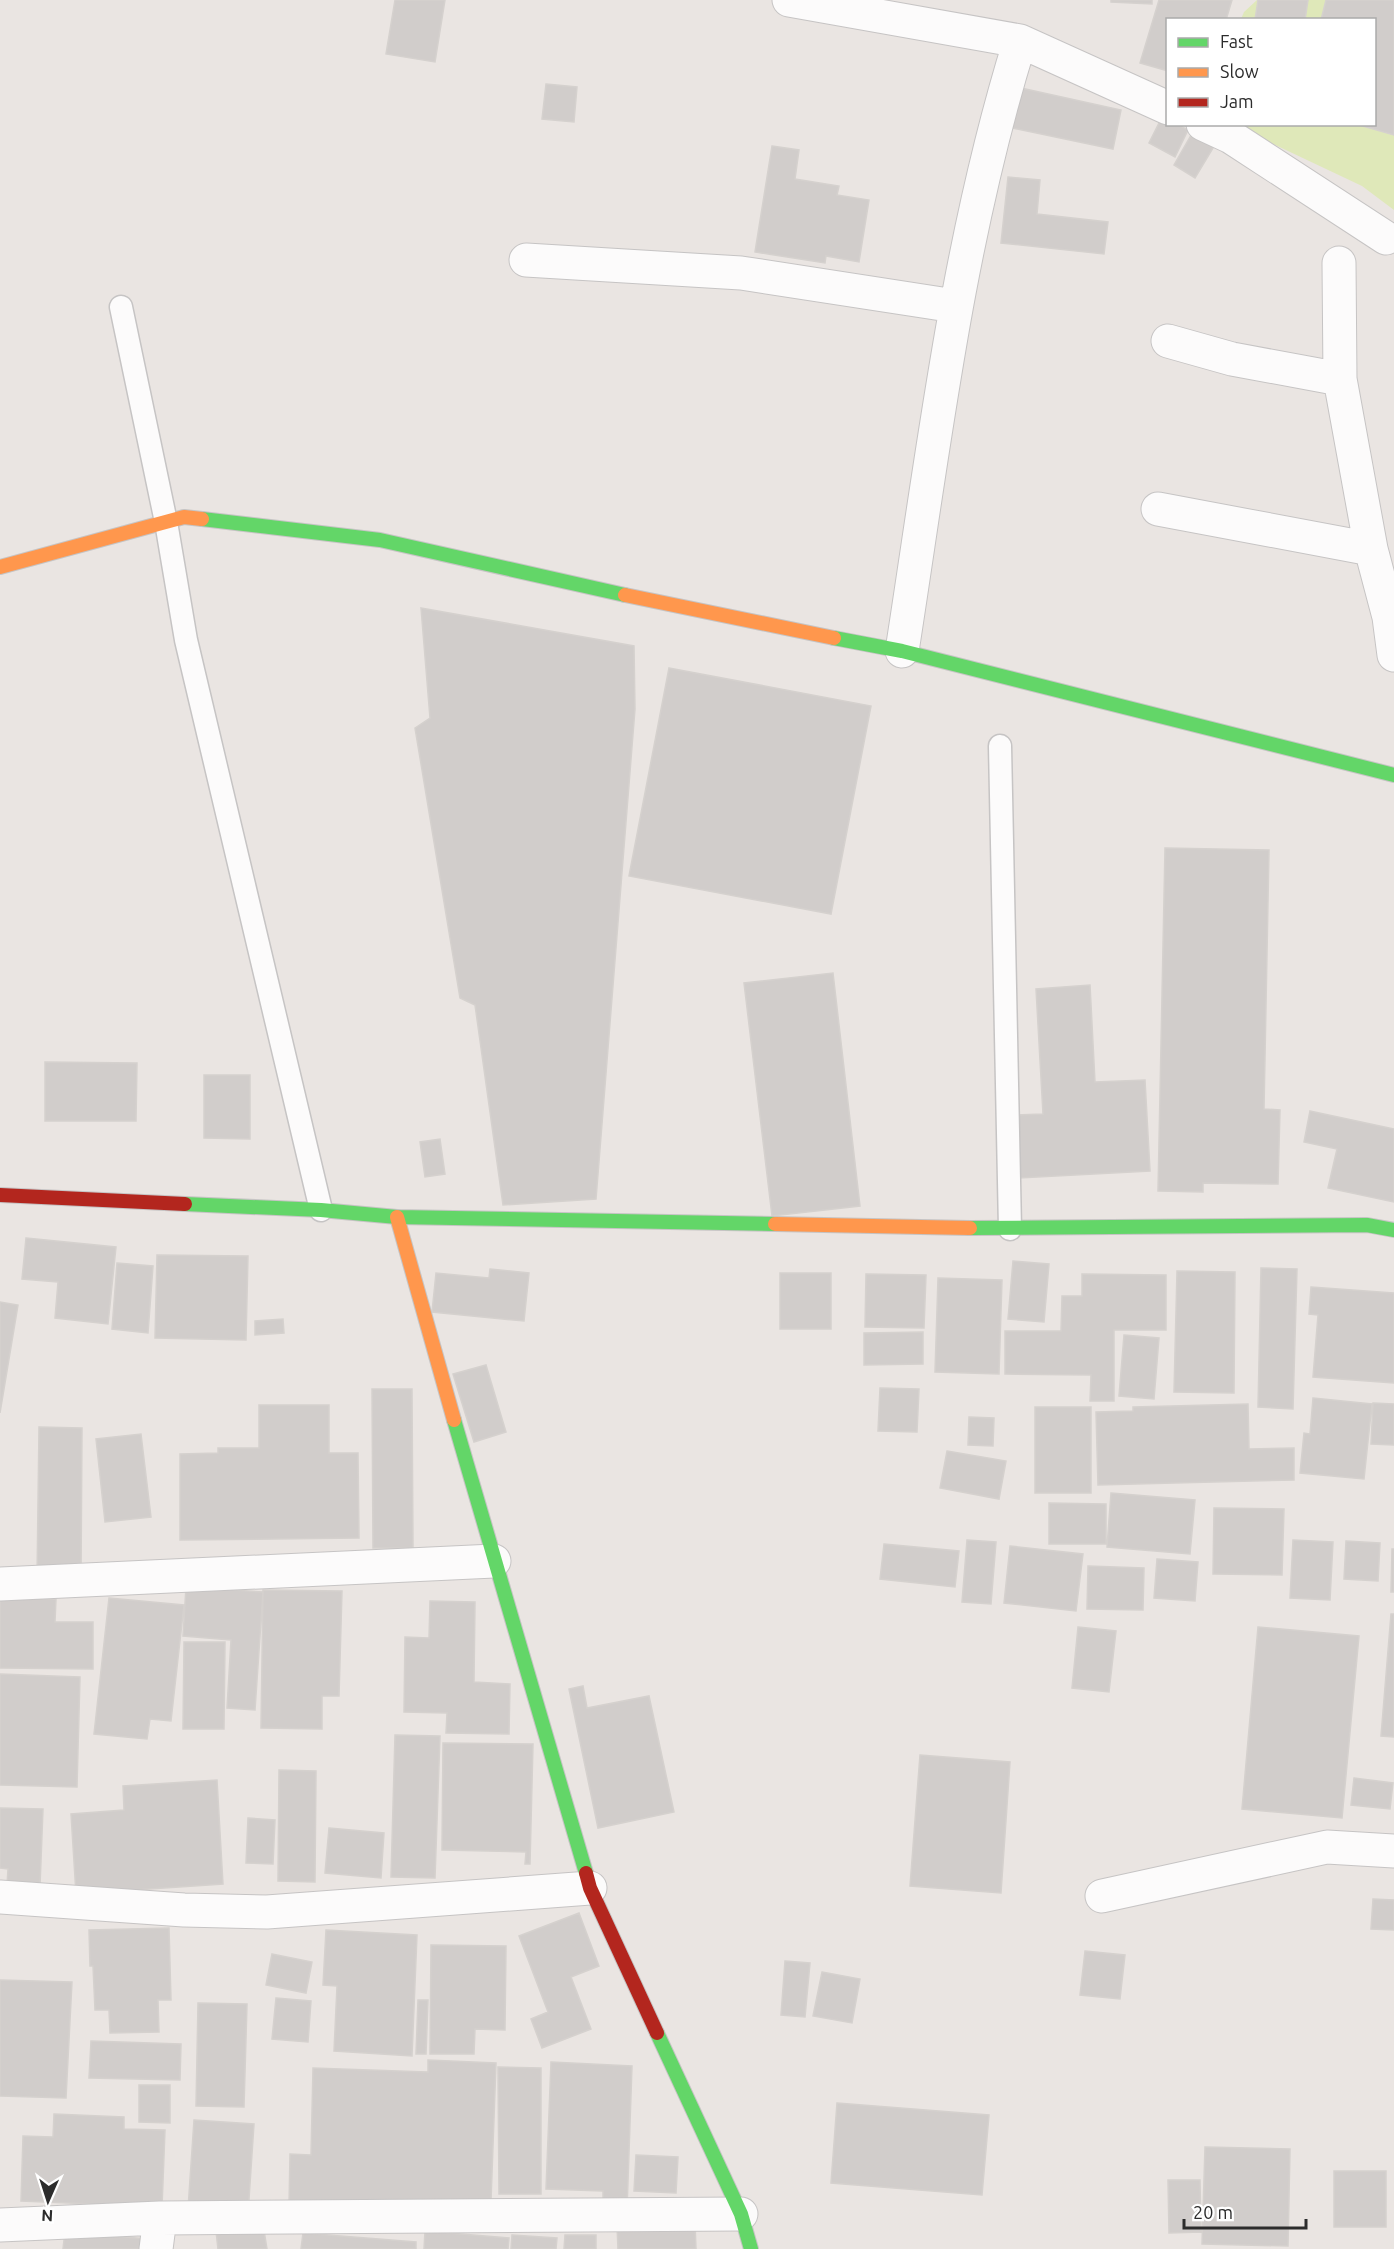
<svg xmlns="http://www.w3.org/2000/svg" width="1394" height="2249" font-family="Ubuntu,sans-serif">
	<rect width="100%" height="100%" fill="#eae5e2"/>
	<!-- pitch -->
	<path fill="#dfe8b9" d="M1257,0H1394V210L1362,186L1233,125L1374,124V20L1241,19L1244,12Z"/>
	<!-- building -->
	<path fill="#d1cdcb" stroke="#d5d1ce" stroke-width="1.5" d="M395,0H445L435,62L386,54Z
		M1111,0H1152V4L1111,2Z
		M1159,0H1232L1226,20H1168V71L1140,63Z
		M1258,0H1308L1305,20H1255Z
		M1326,0H1394V135L1356,124H1374V20H1321Z
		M546,84L577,87L574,122L542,119Z
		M1021,88L1121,110L1113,149L1012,128Z
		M1162,117L1168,120V124H1177L1188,130L1175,157L1149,143Z
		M1194,130L1216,143L1195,178L1174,165Z
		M772,146L799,150L795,179L839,186L837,195L869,200L859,262L826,256L825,263L755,252Z
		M1008,177L1040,180L1037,214L1108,222L1104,254L1001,243Z
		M421,608L634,646L635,709L596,1199L503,1205L475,1005L460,998L415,728L430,718Z
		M669,668L871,706L831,914L629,876Z
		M1165,848L1269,850L1264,1109L1280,1110L1278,1184L1203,1183V1192L1158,1191Z
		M833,973L860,1206L772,1216L744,983Z
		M1090,985L1095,1082L1145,1080L1150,1171L1019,1178L1016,1115L1043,1114L1036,989Z
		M45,1062L137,1063L136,1121H45Z
		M204,1075H250V1139L204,1138Z
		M1310,1111L1394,1129V1202L1328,1188L1337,1149L1304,1142Z
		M440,1139L445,1174L425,1177L420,1142Z
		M26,1238L116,1247L108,1324L55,1318L58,1282L22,1279Z
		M157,1255L248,1256L246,1340L155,1338Z
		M1013,1261L1049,1264L1044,1322L1008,1319Z
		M117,1263L153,1266L148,1333L112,1329Z
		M1261,1268L1297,1269L1293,1409L1258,1407Z
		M490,1269L529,1273L524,1321L432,1312L436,1273L489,1278Z
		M1177,1271L1235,1272L1234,1393L1174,1392Z
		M780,1273H831V1329H780Z
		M866,1274L926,1275L924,1328L865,1327Z
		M1082,1274L1166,1275V1330H1114V1401H1090L1091,1375L1005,1374V1331H1061L1062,1296H1082Z
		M938,1278L1002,1280L999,1374L935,1372Z
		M1311,1287L1394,1293V1383L1313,1377L1318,1315L1309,1314Z
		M0,1302L18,1305L0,1413Z
		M283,1319L284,1333L255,1335V1321Z
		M923,1332V1364L864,1365V1333Z
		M1124,1335L1159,1338L1154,1399L1119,1396Z
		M486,1365L506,1432L474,1442L453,1374Z
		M880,1388L919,1389L917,1432L878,1431Z
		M372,1389H412L413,1548H373Z
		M1313,1398L1372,1404L1364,1479L1300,1473L1304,1433L1310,1434Z
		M1373,1403L1394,1404V1445L1371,1444Z
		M1248,1404L1249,1449L1294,1448V1480L1098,1485L1096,1412L1133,1411V1407Z
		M259,1405H329V1453H358L359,1538L180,1540V1454L218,1453V1448H259Z
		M1035,1407H1091V1493H1035Z
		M969,1417L994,1418L993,1446L968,1445Z
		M39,1427L82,1428L81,1579H37Z
		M141,1434L151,1517L105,1522L96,1439Z
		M947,1451L1006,1461L999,1499L940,1488Z
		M1111,1493L1195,1500L1190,1554L1107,1547Z
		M1049,1503L1106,1504V1544H1049Z
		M1214,1508L1284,1509L1282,1575L1213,1574Z
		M967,1540L996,1542L991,1604L962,1602Z
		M1293,1540L1333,1542L1330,1600L1290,1598Z
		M1346,1541L1380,1543L1378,1581L1344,1579Z
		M884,1544L959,1551L955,1587L880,1579Z
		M1010,1546L1083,1554L1076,1611L1004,1603Z
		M1392,1549H1394V1592H1391Z
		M1157,1559L1198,1562L1195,1601L1154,1598Z
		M1088,1566L1144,1568L1143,1610L1087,1609Z
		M186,1587L263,1592L255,1710L227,1708L231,1640L183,1636Z
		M263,1590L342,1591L339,1696H322V1729L261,1728Z
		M0,1598L56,1599L55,1622H93V1669L0,1668Z
		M109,1598L184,1605L171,1721L150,1719L147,1739L94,1734Z
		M430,1601L475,1602L474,1682L510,1684L509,1734L446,1733L447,1713L404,1712L405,1637L429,1638Z
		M1391,1614H1394V1737L1381,1736Z
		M1078,1627L1116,1631L1109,1692L1072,1688Z
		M1258,1627L1359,1636L1342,1818L1242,1809Z
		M184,1642H225L224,1729H183Z
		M0,1674L80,1677L77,1787L0,1785Z
		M583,1686L587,1708L649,1696L674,1812L598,1828L569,1689Z
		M395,1735L440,1736L435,1878L391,1877Z
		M443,1743L533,1744L530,1864H525L526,1852L442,1850Z
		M920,1755L1010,1762L1001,1893L910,1886Z
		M279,1770L316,1771L315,1882L278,1881Z
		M1354,1778L1393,1783L1390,1809L1351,1805Z
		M217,1780L223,1884L76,1894L71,1814L124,1810L123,1786Z
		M0,1808L43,1809L40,1886L7,1885L8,1869L0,1868Z
		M248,1818L275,1820L273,1864L246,1863Z
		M329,1828L384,1833L381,1878L325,1873Z
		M1373,1899L1394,1900V1930L1371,1929Z
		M579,1913L599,1966L571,1977L591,2029L542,2048L531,2019L548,2012L519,1936Z
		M169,1928L171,2000H158L159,2032L110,2033L109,2010H95L93,1966H90L89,1930Z
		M326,1930L417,1935L412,2056L334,2051L337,1986L323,1985Z
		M431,1945L506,1946L505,2030L475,2029L474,2054H430Z
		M1085,1951L1125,1955L1120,1999L1080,1995Z
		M272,1954L312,1962L306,1993L266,1985Z
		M785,1961L810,1963L805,2017L781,2015Z
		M822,1972L860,1979L852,2023L813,2016Z
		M0,1980L72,1982L66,2098L0,2096Z
		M276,1998L311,2001L308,2042L272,2039Z
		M418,2000H428L426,2054H416Z
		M198,2003L247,2004L244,2107L196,2106Z
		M91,2041L181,2044L180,2080L89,2078Z
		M428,2060L496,2063L491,2201L289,2206L290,2154L311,2155L313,2068L428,2072Z
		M551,2062L632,2066L627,2210L603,2208V2191L546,2189Z
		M498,2067L541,2068V2194H499Z
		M139,2085H170V2123L139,2122Z
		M837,2103L989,2115L982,2195L831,2183Z
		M54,2114L124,2117V2129L165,2130L162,2207L21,2201L23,2136L53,2137Z
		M194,2120L254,2124L248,2214L188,2209Z
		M1205,2147L1290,2149L1288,2246L1202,2244Z
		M636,2155L678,2157L676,2193L634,2191Z
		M1334,2171H1386V2227H1334Z
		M1168,2180H1200L1201,2232L1169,2233Z
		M695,2223L696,2249H618L617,2226Z
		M263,2224L267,2249H218L216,2231Z
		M65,2231L146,2239L145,2249H63Z
		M425,2231L509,2238L508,2249H424Z
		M303,2233L416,2242V2249H301Z
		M512,2235L557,2238L556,2249H511Z
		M565,2235H596V2249H564Z"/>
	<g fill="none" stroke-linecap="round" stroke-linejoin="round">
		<!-- lane casing -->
		<g stroke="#c6c4c4" stroke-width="25">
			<path id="lane" d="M121,307L166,522L186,640L321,1210
				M1000,746L1010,1229"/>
		</g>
		<!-- street casing -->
		<g stroke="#c6c4c4" stroke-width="35">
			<path id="street" d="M789,0L1020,41L1168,108
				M1203,124L1231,137L1386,238
				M526,260L741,273L955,306
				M1339,263L1340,379L1371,549L1389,617L1394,655
				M1168,341L1232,359L1340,379
				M1158,509L1371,549
				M902,651C934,446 958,240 1020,41
				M0,1584L494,1561
				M1102,1896L1327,1847L1394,1851
				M0,1897L184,1910L267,1912L590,1888
				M0,2225L160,2218L741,2214
				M156,2249L160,2218"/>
		</g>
		<!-- fast casing -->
		<g stroke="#c6c4c4" stroke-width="16">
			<path id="fast" d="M202,519L380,540L625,595
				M834,638L902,651L1394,775
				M185,1204L321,1210L397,1217L775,1224
				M970,1228L1367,1225L1394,1230
				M454,1420L586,1873
				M657,2033L741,2214L751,2249"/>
		</g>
		<!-- slow casing -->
		<g stroke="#c6c4c4" stroke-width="16">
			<path id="slow" d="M0,567L184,517L202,519
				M625,595L834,638
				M397,1217L454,1420
				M775,1224L970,1228"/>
		</g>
		<!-- jam casing -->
		<g stroke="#c6c4c4" stroke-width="16">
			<path id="jam" d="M0,1195L185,1204
				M586,1873L590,1888L657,2033"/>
		</g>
		<!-- lane -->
		<use href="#lane" stroke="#fcfbfb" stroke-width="22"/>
		<!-- street -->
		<use href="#street" stroke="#fcfbfb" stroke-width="33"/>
		<!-- fast -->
		<use href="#fast" stroke="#63d668" stroke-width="14"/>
		<!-- slow -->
		<use href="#slow" stroke="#ff974d" stroke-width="14"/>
		<!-- jam -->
		<use href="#jam" stroke="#b3261e" stroke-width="14"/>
	</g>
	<!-- legend -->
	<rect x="1166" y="18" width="210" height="108" fill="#ffffff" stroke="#ababab" stroke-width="1.5"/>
	<rect x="1178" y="38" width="30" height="9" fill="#63d668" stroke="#ababab" stroke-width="1.5"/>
	<text x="1220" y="48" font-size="18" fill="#2c2c2c">Fast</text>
	<rect x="1178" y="68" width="30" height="9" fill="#ff974d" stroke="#ababab" stroke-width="1.5"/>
	<text x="1220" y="78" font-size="18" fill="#2c2c2c">Slow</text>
	<rect x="1178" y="98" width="30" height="9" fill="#b3261e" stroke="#ababab" stroke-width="1.5"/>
	<text x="1220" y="108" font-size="18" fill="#2c2c2c">Jam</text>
	<!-- north arrow -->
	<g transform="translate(48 2201) rotate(183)" stroke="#ffffff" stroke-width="4.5" paint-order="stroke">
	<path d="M0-4.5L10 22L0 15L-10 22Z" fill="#2c2c2c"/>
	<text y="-9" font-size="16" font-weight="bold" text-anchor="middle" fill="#2c2c2c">N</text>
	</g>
	<!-- scale -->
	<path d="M1184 2219v9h122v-9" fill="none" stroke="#2c2c2c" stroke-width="3"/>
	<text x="1193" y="2219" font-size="18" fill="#2c2c2c" stroke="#ffffff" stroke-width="4.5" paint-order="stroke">20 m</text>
</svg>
